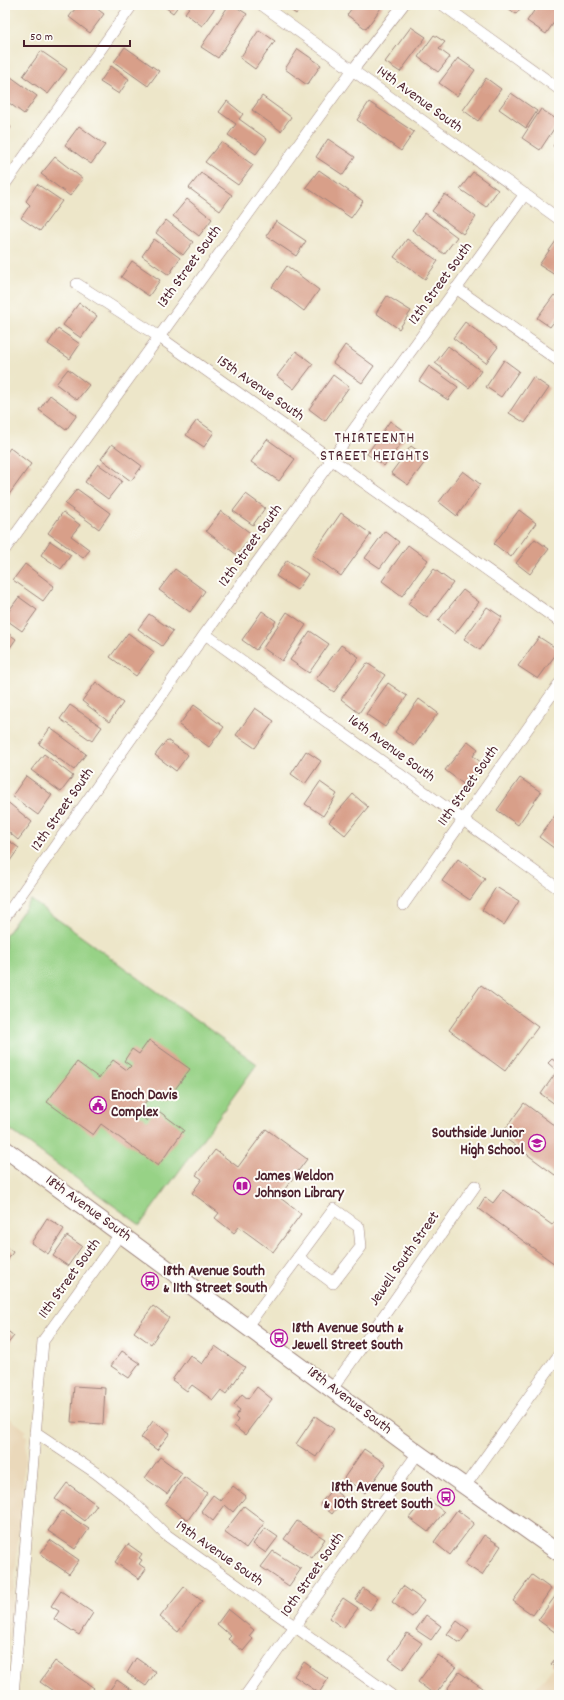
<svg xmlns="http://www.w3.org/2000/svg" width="564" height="1700" font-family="Dekko,sans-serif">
	<rect width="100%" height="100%" fill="#fdfcf7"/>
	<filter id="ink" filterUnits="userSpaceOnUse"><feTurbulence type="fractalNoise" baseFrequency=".025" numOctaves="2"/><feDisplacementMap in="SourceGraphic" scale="8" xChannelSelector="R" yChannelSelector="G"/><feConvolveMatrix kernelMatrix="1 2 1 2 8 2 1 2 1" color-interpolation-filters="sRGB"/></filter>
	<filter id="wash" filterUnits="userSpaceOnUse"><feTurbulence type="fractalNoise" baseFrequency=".012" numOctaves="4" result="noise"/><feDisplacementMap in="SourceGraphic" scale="16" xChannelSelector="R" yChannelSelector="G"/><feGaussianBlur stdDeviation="0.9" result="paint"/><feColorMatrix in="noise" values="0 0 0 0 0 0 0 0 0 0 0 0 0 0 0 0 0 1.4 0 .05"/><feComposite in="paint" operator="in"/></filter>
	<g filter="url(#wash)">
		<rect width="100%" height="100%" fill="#ede6c9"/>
		<!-- built -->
		<path fill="#ead8ba" d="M5,1415L27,1431L24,1434L27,1436L6,1681L5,1680Z
			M559,1658V1695H531Z"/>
		<!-- green -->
		<path fill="#97d286" stroke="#707858" d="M31,900L257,1064L140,1225L5,1126V936Z"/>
		<g id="blocks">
			<!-- building -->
			<path fill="#d89f89" d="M78,5H92L104,14L90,33L69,17Z
				M162,5H179L173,13Z
				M191,5H217L202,26L185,13Z
				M229,5H233L247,14L218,58L201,47Z
				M284,5H304L296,14Z
				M354,5H383L366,29L347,15Z
				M504,5H523L516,14Z
				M538,5H550L559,11V15L546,34L527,21Z
				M411,27L426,37L400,72L385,62Z
				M259,30L275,41L255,69L240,58Z
				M434,35L445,42L439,49L450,57L438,72L418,57Z
				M125,47L159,71L148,86L114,62Z
				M298,49L321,65L307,85L285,69Z
				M41,51L67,69L48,94L23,76Z
				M458,58L475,70L457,96L439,83Z
				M111,66L129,79L119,94L100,82Z
				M7,74L37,96L24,114L5,100V77Z
				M486,78L501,89L478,121L463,110Z
				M511,93L537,111L526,128L499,109Z
				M262,96L291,117L281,131L252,110Z
				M227,101L243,114L239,119L267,139L256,154L228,135L236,124L219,112Z
				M369,102L414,132L401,151L357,120Z
				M541,109L559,121L540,150L522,138Z
				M5,123L11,127L5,136Z
				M79,126L105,145L91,164L65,145Z
				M559,138V150L553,146Z
				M328,139L355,157L343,175L316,157Z
				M221,142L253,165L238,185L205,162Z
				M55,157L83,179L70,196L41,174Z
				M319,170L363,201L351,218L306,187Z
				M473,172L498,190L486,207L460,189Z
				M201,173L232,195L220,211L189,188Z
				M37,184L62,201L40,231L21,218L30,205L26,201Z
				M445,194L476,217L463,234L432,211Z
				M187,199L212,219L199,236L173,216Z
				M425,213L457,237L444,254L412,230Z
				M166,220L193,242L183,255L156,233Z
				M276,221L306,241L296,256L266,236Z
				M154,239L180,258L169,275L142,256Z
				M407,239L438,261L425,279L394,257Z
				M556,241L559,243V268L555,275L539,265Z
				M132,261L160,280L149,296L121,277Z
				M287,266L319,290L304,311L272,287Z
				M554,295L559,299V315L550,327L537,318Z
				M387,296L411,311L399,329L376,313Z
				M79,303L97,316L81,338L63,325Z
				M465,322L498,347L486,363L453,338Z
				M58,329L80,344L70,359L48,344Z
				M345,345L374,366L362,383L333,363Z
				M448,346L481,371L469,388L435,363Z
				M296,351L313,364L294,389L277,376Z
				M504,360L519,371L501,397L486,387Z
				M429,366L458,387L448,400L419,381Z
				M68,369L89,385L77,400L56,384Z
				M333,375L349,387L325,421L309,409Z
				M533,377L549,388L525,423L509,413Z
				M50,395L77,415L66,430L39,410Z
				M197,420L214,432L204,447L186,435Z
				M390,421L408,434L384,466L367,454Z
				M267,439L295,459L279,481L251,462Z
				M112,444L142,466L131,481L101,459Z
				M411,446L428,458L408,485L391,473Z
				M10,448L31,464L8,496L5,494V455Z
				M98,464L122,481L108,499L85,482Z
				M463,471L480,484L457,516L439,502Z
				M77,489L110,513L99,529L65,504Z
				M246,494L265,508L253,525L233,511Z
				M519,510L536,523L511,557L494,544Z
				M221,511L253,535L237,555L206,531Z
				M63,512L80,525L71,536L90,550L83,558L48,533Z
				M341,513L371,534L341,576L312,555Z
				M385,531L399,542L380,568L365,558Z
				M535,539L549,549L530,574L516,563Z
				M50,541L71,555L61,569L41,555Z
				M408,545L428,560L402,596L382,581Z
				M287,560L308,574L297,590L276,576Z
				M25,564L54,586L43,601L13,580Z
				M175,569L205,591L190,612L159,590Z
				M434,569L453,583L427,618L408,604Z
				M463,590L479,602L455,634L438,621Z
				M19,597L37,610L22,631L5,619V616Z
				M487,607L502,617L480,650L464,639Z
				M262,611L276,621L256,650L242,640Z
				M287,612L306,625L282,661L263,648Z
				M149,614L173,631L162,646L138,629Z
				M5,631L16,639L7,652L5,651Z
				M310,631L329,644L309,673L290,660Z
				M128,633L154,652L136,676L110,657Z
				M539,637L559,650L538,679L518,666Z
				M341,645L359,657L334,692L316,679Z
				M367,663L385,675L359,713L341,699Z
				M96,682L123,703L109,722L82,701Z
				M388,683L407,696L385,727L366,714Z
				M419,699L438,713L414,746L395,732Z
				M70,705L102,727L92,741L60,719Z
				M194,705L224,727L209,747L179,725Z
				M255,708L274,721L255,748L236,735Z
				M50,728L86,754L74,770L39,744Z
				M167,740L188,755L176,771L155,755Z
				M468,741L478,749L473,756L483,764L466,786L445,770Z
				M306,751L321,761L305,784L291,774Z
				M44,754L73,776L61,792L31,770Z
				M26,776L52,795L38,815L12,796Z
				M520,778L541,792L518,825L497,810Z
				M320,782L337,794L323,816L305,804Z
				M353,794L368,807L345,835L329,822Z
				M5,800L32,822L18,840L5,829Z
				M556,814L559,816L558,851L539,837Z
				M5,838L19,848L5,868Z
				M458,859L485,879L470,900L442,881Z
				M496,887L519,901L504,925L482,910Z
				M481,985L538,1027L505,1071L449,1030Z
				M149,1040L190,1069L167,1100L154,1091L137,1113L147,1121L156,1109L184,1130L158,1166L101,1124L93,1135L47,1102L77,1062L99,1078L113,1060L127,1070L131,1066L124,1061L132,1049L139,1054Z
				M552,1059L559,1064V1107L541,1094L557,1071L548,1063Z
				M524,1103L559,1129V1178L501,1135Z
				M266,1129L307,1159L279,1197L301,1214L273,1252L239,1227L234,1233L215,1218L219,1213L192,1193L202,1179L196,1175L215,1150L238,1167Z
				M503,1190L552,1225L559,1216V1267L478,1208L485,1197L493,1203Z
				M47,1218L64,1229L48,1254L31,1243Z
				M67,1236L82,1246L68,1266L53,1256Z
				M5,1246L13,1252L5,1264Z
				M153,1306L169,1318L151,1344L134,1332Z
				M5,1329L14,1336L5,1347Z
				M215,1346L245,1367L226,1394L221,1390L213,1400L192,1385L187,1391L172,1380L190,1355L202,1364Z
				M122,1351L140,1363L129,1378L111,1366Z
				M74,1386L105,1388L103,1424L71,1422Z
				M257,1387L272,1399L245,1435L234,1426L238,1420L235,1417L240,1410L234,1405L242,1394L248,1399Z
				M315,1416L334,1429L316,1457L296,1444Z
				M153,1421L170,1433L157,1450L141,1438Z
				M364,1449L386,1464L365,1493L344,1478Z
				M160,1457L182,1473L167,1494L145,1478Z
				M184,1477L207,1493L188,1520L165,1504Z
				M67,1483L97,1505L85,1521L55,1499Z
				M233,1486L246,1496L233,1512L225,1505L213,1521L201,1511L213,1495L221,1501Z
				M332,1489L344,1498L332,1514L320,1504Z
				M426,1497L444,1512L428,1532L409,1518Z
				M244,1506L265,1522L246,1548L224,1532Z
				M457,1510L474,1523L450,1555L434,1542Z
				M62,1511L89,1529L75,1549L48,1531Z
				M297,1521L325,1539L312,1558L284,1539Z
				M265,1528L278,1537L266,1553L253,1544Z
				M484,1535L501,1546L482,1575L465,1564Z
				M50,1540L79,1560L69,1574L40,1554Z
				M128,1544L142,1554L139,1558L142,1560L139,1564L146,1569L139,1579L115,1562Z
				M273,1551L301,1569L289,1586L261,1567Z
				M532,1575L551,1589L533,1615L513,1601Z
				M403,1586L424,1601L412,1617L392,1602Z
				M184,1587L202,1601L178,1632L160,1617Z
				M363,1588L378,1598L370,1610L355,1600Z
				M61,1591L93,1613L79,1635L54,1619L59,1611L51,1606Z
				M559,1591V1635L538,1620Z
				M343,1598L358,1608L343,1628L329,1618Z
				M228,1609L254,1630L249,1636L253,1639L243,1651L228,1639L231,1636L217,1624Z
				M426,1615L441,1626L431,1640L416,1630Z
				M457,1621L469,1630L460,1643L447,1634Z
				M407,1633L422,1643L403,1669L389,1659Z
				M559,1654V1670L551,1664Z
				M438,1655L456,1668L435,1695L418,1682Z
				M136,1658L156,1672L146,1686L127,1673Z
				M55,1661L94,1688L89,1695H59L40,1682Z
				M304,1662L328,1679L319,1693L294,1676Z
				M459,1672L483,1688L479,1695H449L445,1692Z
				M117,1680L139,1695H106Z"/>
		</g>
	</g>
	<g filter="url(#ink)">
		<use href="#blocks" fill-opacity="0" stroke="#9c827a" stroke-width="1"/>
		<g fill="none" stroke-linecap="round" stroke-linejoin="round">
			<!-- street casing -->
			<g stroke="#9c827a" stroke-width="12">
				<path id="street" d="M262,5L559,219
					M443,5L559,89
					M5,184L132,5
					M77,284L158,336L559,621
					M456,288L559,361
					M5,549L352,71L403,5
					M205,634L559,889
					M403,905L559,684
					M5,917L205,634L525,194
					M247,1326L334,1209L359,1227L361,1247L333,1283L298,1257
					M332,1389L475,1186
					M35,1432L96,1473L133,1502L165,1534L391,1695
					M465,1486L559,1355
					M13,1695L43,1341L121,1233
					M246,1695L418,1453"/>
			</g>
			<!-- secondary casing -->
			<g stroke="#9c827a" stroke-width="18">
				<path id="secondary" d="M5,1149L418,1453L559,1553"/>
			</g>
			<!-- street -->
			<use href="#street" stroke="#fff" stroke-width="11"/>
			<!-- secondary -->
			<use href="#secondary" stroke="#fff" stroke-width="16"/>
		</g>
	</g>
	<!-- icons -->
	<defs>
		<g id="civic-ring" transform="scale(0.9)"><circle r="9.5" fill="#fdfcf7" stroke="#b5179e" stroke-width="1.5"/><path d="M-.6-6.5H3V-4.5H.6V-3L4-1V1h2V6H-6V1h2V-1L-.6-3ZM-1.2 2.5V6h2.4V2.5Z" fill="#b5179e"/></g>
		<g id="school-ring" transform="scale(0.9)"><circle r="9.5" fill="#fdfcf7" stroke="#b5179e" stroke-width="1.5"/><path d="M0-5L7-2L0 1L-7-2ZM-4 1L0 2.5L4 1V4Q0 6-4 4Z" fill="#b5179e"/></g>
		<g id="library-ring" transform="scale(0.9)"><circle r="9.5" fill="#fdfcf7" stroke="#b5179e" stroke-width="1.5"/><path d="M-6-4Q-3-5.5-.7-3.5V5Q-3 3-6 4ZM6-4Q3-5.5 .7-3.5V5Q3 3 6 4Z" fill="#b5179e"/></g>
		<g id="bus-ring" transform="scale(0.9)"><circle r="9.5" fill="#fdfcf7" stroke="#b5179e" stroke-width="1.5"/><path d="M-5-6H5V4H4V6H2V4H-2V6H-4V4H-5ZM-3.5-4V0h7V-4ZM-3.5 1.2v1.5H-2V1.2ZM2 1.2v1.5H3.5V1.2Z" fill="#b5179e"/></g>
	</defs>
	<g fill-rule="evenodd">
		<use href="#civic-ring" x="98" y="1105"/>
		<use href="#school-ring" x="537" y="1143"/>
		<use href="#library-ring" x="242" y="1186"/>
		<use href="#bus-ring" x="150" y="1281"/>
		<use href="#bus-ring" x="279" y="1338"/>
		<use href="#bus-ring" x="446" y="1497"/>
	</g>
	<g text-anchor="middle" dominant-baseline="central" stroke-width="4" stroke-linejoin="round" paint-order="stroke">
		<!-- street labels -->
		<g font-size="15" fill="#4a1f2b" stroke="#fdfcf7">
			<text transform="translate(419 100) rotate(36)">14th Avenue South</text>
			<text transform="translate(190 267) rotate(-54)">13th Street South</text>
			<text transform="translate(441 284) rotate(-54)">12th Street South</text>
			<text transform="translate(260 389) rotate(35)">15th Avenue South</text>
			<text transform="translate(251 546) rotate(-54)">12th Street South</text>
			<text transform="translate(391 749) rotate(36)">16th Avenue South</text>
			<text transform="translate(469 786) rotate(-55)">11th Street South</text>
			<text transform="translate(63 810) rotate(-55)">12th Street South</text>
			<text transform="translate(88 1209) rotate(36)">18th Avenue South</text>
			<text transform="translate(405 1259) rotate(-55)">Jewell South Street</text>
			<text transform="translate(70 1279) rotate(-54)">11th Street South</text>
			<text transform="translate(349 1401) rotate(37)">18th Avenue South</text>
			<text transform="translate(219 1554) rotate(35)">19th Avenue South</text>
			<text transform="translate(313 1575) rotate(-55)">10th Street South</text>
		</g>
		<!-- poi labels -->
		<g font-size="15" font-weight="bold" fill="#4a1f2b" stroke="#fdfcf7" text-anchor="start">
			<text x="111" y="1096">Enoch Davis<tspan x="111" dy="17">Complex</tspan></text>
			<text x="524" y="1134" text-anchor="end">Southside Junior<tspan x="524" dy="17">High School</tspan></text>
			<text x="255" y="1177">James Weldon<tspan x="255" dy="17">Johnson Library</tspan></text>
			<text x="163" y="1272">18th Avenue South<tspan x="163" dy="17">&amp; 11th Street South</tspan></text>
			<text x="292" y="1329">18th Avenue South &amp;<tspan x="292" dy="17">Jewell Street South</tspan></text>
			<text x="433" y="1488" text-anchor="end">18th Avenue South<tspan x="433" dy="17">&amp; 10th Street South</tspan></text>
		</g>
		<!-- neighbourhood labels -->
		<g font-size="16" letter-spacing="1" fill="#4a1f2b" stroke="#fdfcf7">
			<text x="375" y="438">THIRTEENTH<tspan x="375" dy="18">STREET HEIGHTS</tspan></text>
		</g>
	</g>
	<!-- margin -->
	<rect width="564" height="1700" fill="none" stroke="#fdfcf7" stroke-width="20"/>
	<!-- scale -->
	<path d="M24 40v6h106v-6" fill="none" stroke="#4a1f2b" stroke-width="2"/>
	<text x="30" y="40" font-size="12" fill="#4a1f2b" stroke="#fdfcf7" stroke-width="3" paint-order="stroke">50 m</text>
</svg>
